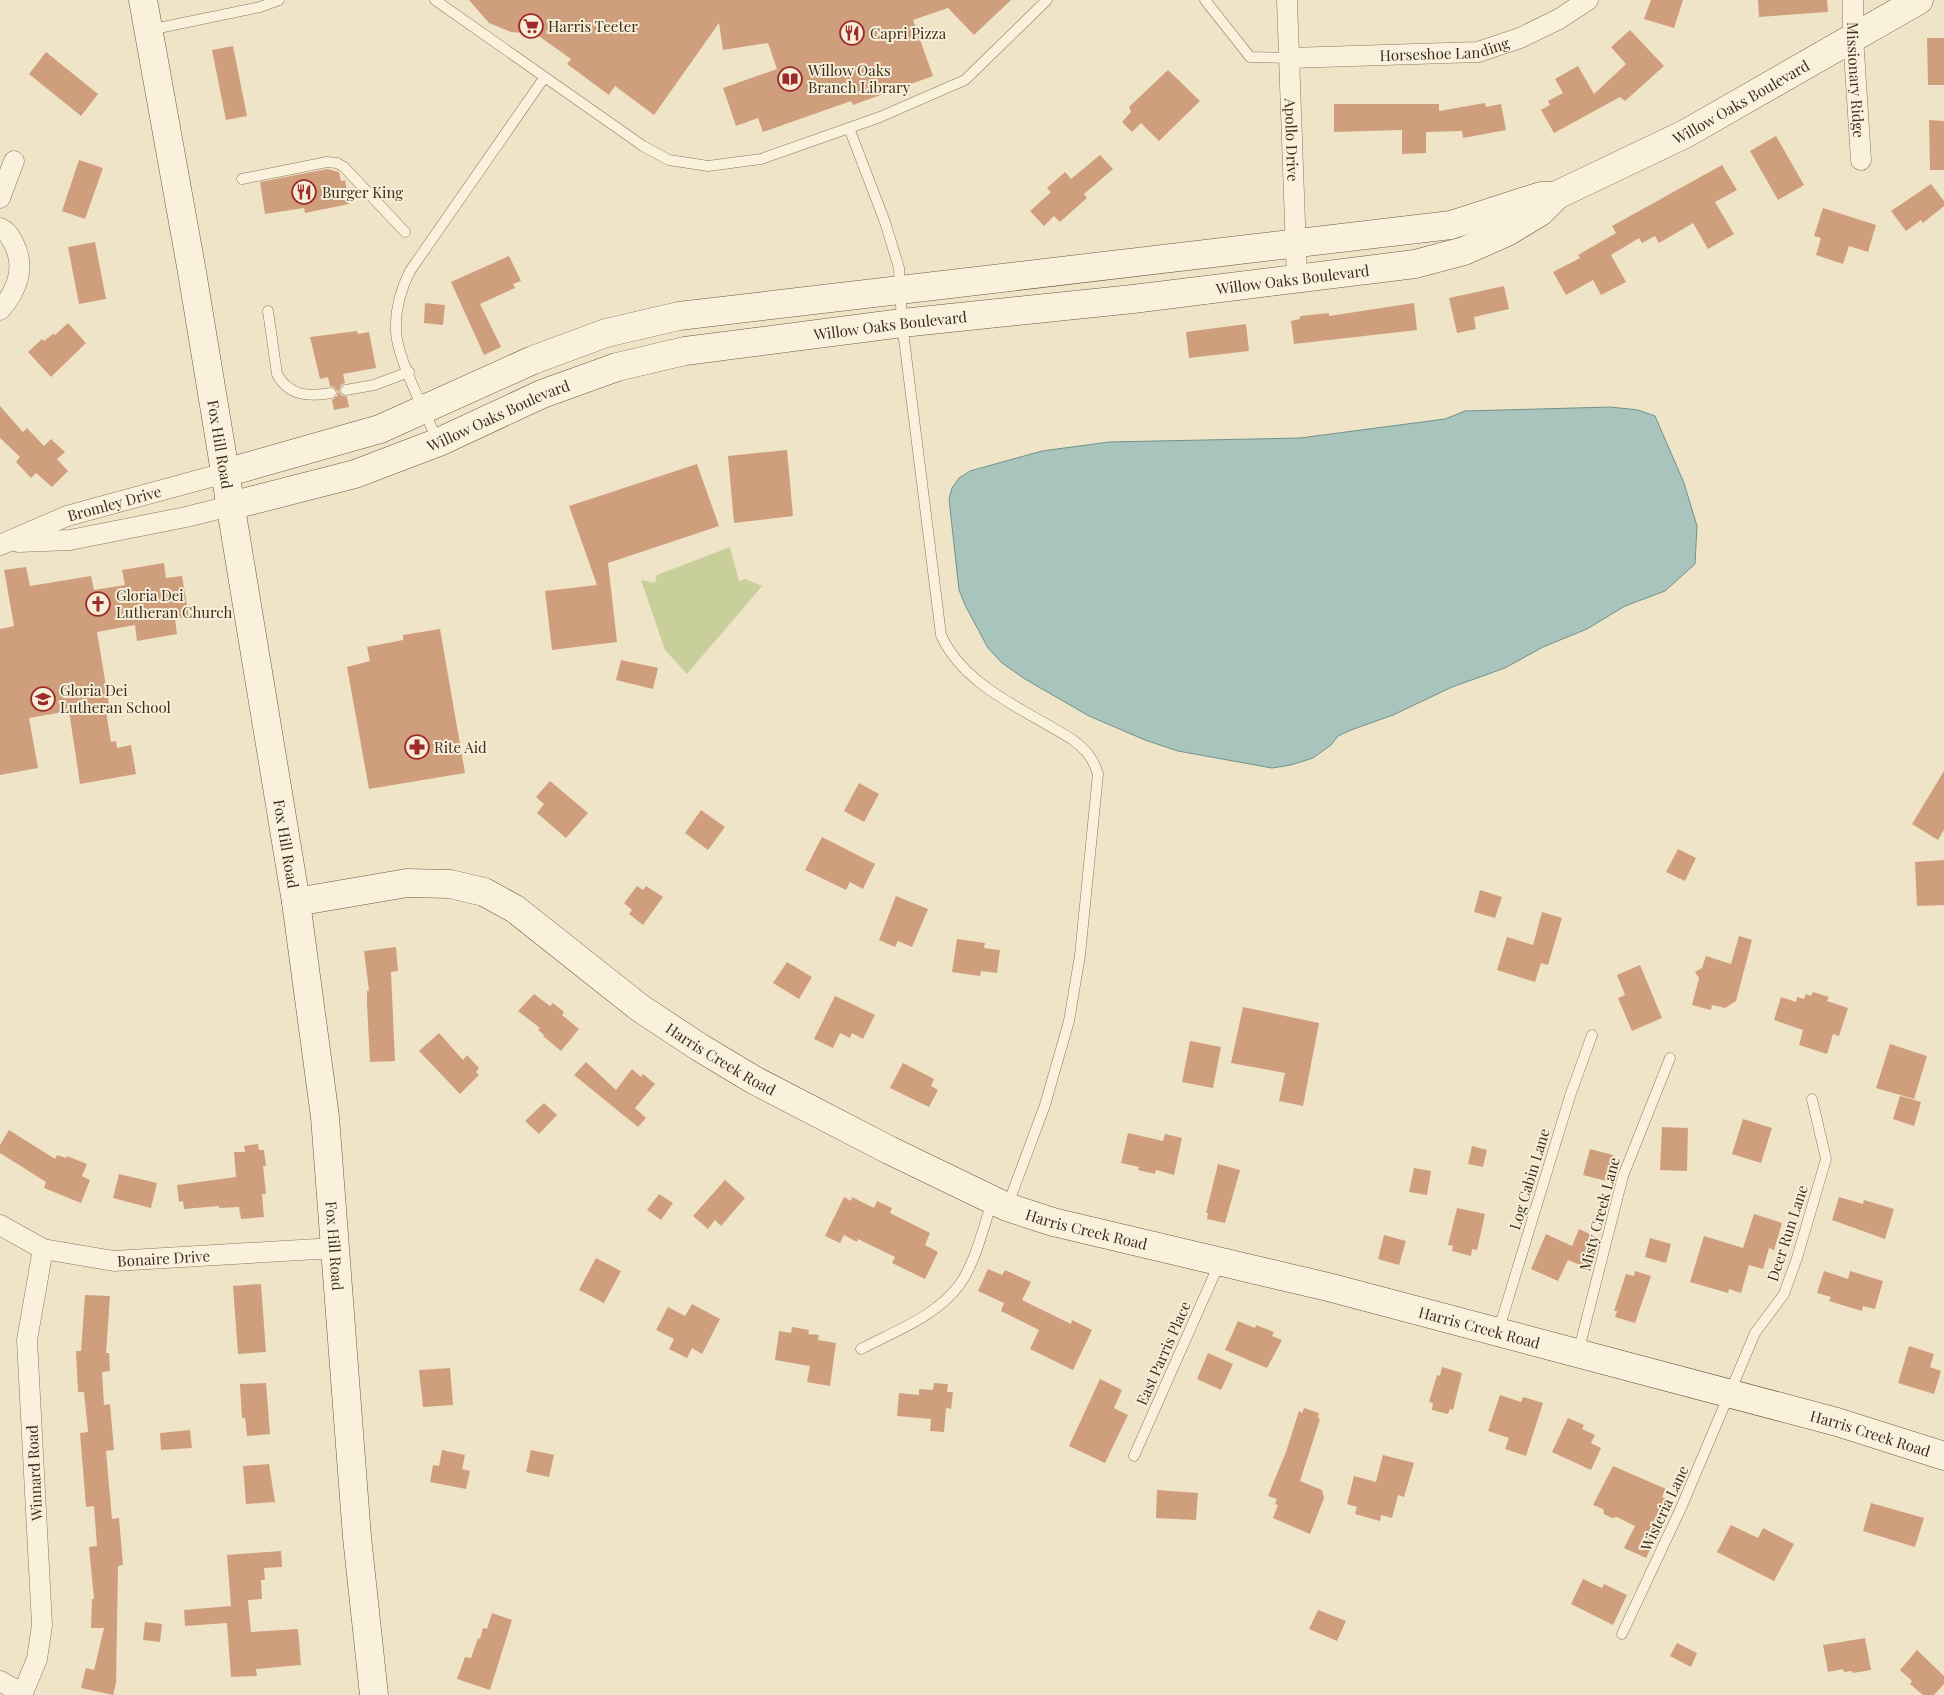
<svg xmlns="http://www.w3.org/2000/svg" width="1944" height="1695" font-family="'Playfair Display',serif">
	<rect width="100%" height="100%" fill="#f0e4c8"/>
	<!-- green -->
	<path fill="#c9cf9b" d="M730,547L739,581L745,579L762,586L687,674L665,650L641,580L655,583L657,575Z"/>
	<!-- water -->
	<path fill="#a9c4bc" stroke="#6f938a" d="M1611,407L1638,410L1655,416L1684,483L1697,526L1695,564L1665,591L1625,606L1587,629L1543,647L1505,668L1452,687L1393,715L1351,730L1338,736L1331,745L1313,758L1291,765L1272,768L1178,751L1145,740L1089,716L1025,679L1002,663L988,648L965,605L959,590L949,499L952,488L959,478L970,471L1042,451L1109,442L1300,438L1445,419L1465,411Z"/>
	<!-- building -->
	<path fill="#cf9f7d" d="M469,0H1011L974,35L948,8L913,20L933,76L853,105L851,101L763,132L758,118L736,126L723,88L777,69L768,43L723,50L719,23L654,115L615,86L609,95L567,64L571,59L536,34L511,32L489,23Z
		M1651,0H1683L1674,28L1644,19Z
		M1758,0H1827L1828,12L1759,17Z
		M1630,30L1664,66L1625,101L1620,97L1554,133L1541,110L1550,105L1548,101L1563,93L1555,79L1578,66L1594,94L1626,64L1611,47Z
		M1927,38H1944V85H1928Z
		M233,46L247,116L226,120L212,50Z
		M46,52L98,94L81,116L29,74Z
		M1168,70L1200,101L1159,141L1141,123L1132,132L1122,122L1131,112L1129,107Z
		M1485,103L1486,107L1501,104L1506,130L1463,138L1462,131L1426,132V153L1402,154V130L1334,132V104H1439V111Z
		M1929,120L1944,121V170H1930Z
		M1776,136L1804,185L1778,200L1750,151Z
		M1100,155L1113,169L1084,194L1087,198L1060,222L1054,216L1044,226L1030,211L1051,192L1047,188L1065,172L1071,179Z
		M79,160L103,168L85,219L62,211Z
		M1722,165L1737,190L1715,202L1734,234L1708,249L1693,223L1659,243L1655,236L1642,243L1639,238L1611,255L1626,282L1601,295L1593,280L1566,295L1553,272L1580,258L1578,255L1616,233L1612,226Z
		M327,169L339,172L341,181L345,180L349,204L305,213L304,208L265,214L260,182Z
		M1931,184L1944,201V206L1923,223L1921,220L1906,231L1891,211Z
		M1823,208L1876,225L1868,252L1849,246L1843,264L1816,255L1821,238L1814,236Z
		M95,242L106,299L79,304L68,247Z
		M509,256L521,281L513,284L515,288L480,304L501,347L484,355L451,282Z
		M1504,286L1509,309L1474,317L1476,329L1457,333L1449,298Z
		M425,303L445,305L443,325L424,323Z
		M1414,303L1417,330L1294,344L1291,321L1300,319V316L1329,313V316Z
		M68,323L86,343L51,377L28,352L42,339L44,341L53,334L55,335Z
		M1246,324L1249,351L1189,358L1186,332Z
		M357,331L358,334L369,332L376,368L343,374L345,383L341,385L339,391L341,395L347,397L349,407L334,410L332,400L337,396L338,392L334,387L330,386L328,377L320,379L310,337Z
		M0,406L23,432L27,428L44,446L51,439L65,452L57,459L68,471L52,487L36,473L31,478L16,462L20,457L0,438Z
		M787,450L793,516L734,523L728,456Z
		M697,464L719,526L608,563L617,642L552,650L545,591L597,585L569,506Z
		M164,563L166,578L182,576L189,617L175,619L177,634L137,641L135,625L97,632L109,704L105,705L111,742L116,741L117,748L131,745L136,774L80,784L69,711L29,718L38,768L0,775V629L14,626L4,570L26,567L30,586L91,576L94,590L125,585L122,570Z
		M440,629L465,773L369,789L347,667L370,661L367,647L403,640V635Z
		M621,660L658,668L653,689L616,680Z
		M1944,771V830L1938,840L1912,824Z
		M550,781L588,813L566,838L537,813L544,804L536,797Z
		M859,783L879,794L864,822L844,811Z
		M701,810L725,827L708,850L685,833Z
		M822,837L875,864L863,889L850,882L846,890L805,870Z
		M1678,849L1696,858L1685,881L1666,872Z
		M1944,860V905L1917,906L1915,862Z
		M637,886L643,890L646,886L663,897L643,925L629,914L632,910L624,903Z
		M1480,890L1502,897L1495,918L1474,912Z
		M896,896L928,909L912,947L898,941L895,947L879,940Z
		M1542,912L1562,918L1548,965L1541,963L1535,982L1497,970L1507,937L1533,945Z
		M1739,936L1752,940L1736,1001L1725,1008L1712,1005L1711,1010L1692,1005L1699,978L1695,972L1702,968L1706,956L1731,964Z
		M957,939L985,943L984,948L1000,950L997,973L981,971L980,976L952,972Z
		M396,947L398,971L391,972L395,1061L370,1062L367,1004V991H369L364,951Z
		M787,962L812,977L799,999L773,983Z
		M1640,965L1662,1018L1632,1031L1618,998L1625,995L1617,975Z
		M1813,992L1829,997L1827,1001L1848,1008L1839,1036L1833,1034L1827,1054L1799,1045L1803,1030L1774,1020L1781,997L1796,1002L1797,997L1804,999L1806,994L1811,996Z
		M534,994L550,1006L553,1003L564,1012L562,1015L579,1029L561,1051L543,1036L544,1035L538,1030L540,1028L518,1011Z
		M835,996L875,1015L863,1039L852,1033L850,1038L840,1033L833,1048L814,1039Z
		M1243,1007L1319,1023L1303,1106L1279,1101L1285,1073L1231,1063Z
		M439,1033L463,1060L467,1055L479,1068L476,1072L479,1075L460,1094L419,1051Z
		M1190,1041L1221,1047L1213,1088L1182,1082Z
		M1890,1044L1927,1056L1914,1099L1876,1088Z
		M586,1062L616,1090L632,1069L641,1077L643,1074L655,1084L635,1108L646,1118L638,1127L574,1075Z
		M903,1063L934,1079L931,1086L938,1090L929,1107L890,1088Z
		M1900,1096L1921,1102L1914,1126L1893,1119Z
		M544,1103L557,1115L539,1134L525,1121Z
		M1743,1119L1772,1128L1761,1163L1732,1154Z
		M1662,1127L1688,1128L1687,1171L1660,1170Z
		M9,1130L55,1159L57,1155L66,1158L67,1156L87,1164L82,1176L90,1180L81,1203L44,1188L46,1182L0,1153V1145Z
		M1128,1133L1163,1141L1165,1134L1182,1138L1174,1175L1156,1170L1155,1174L1138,1170L1139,1167L1121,1163Z
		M258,1144L259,1150H264L266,1166H263L266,1194H262L264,1217L241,1219L239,1207L219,1208V1206L184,1209L183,1201L179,1202L177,1185L236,1177L234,1152H245L244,1146Z
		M1472,1146L1487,1150L1483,1167L1468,1164Z
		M1590,1149L1613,1155L1607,1181L1583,1175Z
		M1218,1164L1240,1170L1225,1223L1207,1219L1208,1213H1206Z
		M1414,1168L1431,1171L1427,1195L1409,1192Z
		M119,1174L157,1183L151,1208L113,1198Z
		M725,1180L745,1198L721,1226L715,1220L708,1229L693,1216Z
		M659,1194L673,1203L661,1220L647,1210Z
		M844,1197L851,1201L852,1197L874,1208L877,1201L892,1208L890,1213L930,1233L925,1245L938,1252L925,1279L892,1263L895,1257L858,1239L857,1242L844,1235L840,1243L825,1236Z
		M1839,1197L1863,1204L1864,1200L1894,1209L1885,1239L1832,1220Z
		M1457,1208L1485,1214L1477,1250L1472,1249L1471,1256L1452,1251L1453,1246L1448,1245Z
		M1754,1214L1782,1223L1774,1250L1769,1248L1763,1269L1749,1265L1741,1293L1729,1289L1728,1293L1690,1282L1704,1236L1743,1248Z
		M1579,1229L1600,1239L1590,1269L1568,1260L1558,1281L1531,1269L1546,1234L1572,1246Z
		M1384,1235L1406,1241L1399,1265L1378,1259Z
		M1650,1238L1671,1244L1666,1263L1645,1257Z
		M596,1258L621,1271L604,1303L579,1290Z
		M988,1269L1002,1275L1005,1270L1031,1282L1022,1300L1071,1324L1072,1320L1092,1330L1073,1370L1030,1349L1039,1330L1001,1311L1004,1303L978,1291Z
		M1635,1271L1651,1276L1635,1323L1615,1317L1617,1311H1614L1626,1274L1634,1276Z
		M1824,1271L1848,1279L1850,1271L1883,1281L1875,1309L1863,1306L1862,1311L1829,1301L1831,1297L1817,1293Z
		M261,1284L266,1352L238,1354L233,1286Z
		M85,1295L110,1296L106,1353H109L110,1371L102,1372L104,1405L110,1404L114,1450L106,1451L112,1519L119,1518L123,1565L118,1566L116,1683L113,1695L81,1688L86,1668L94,1670L104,1628H91L92,1599H94L89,1547L97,1546L94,1506L86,1507L80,1433L88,1432L84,1392H78L76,1351H81Z
		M692,1304L720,1319L702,1354L692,1348L687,1358L669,1349L674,1339L656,1330L668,1307L685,1316Z
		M1238,1321L1255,1328L1256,1325L1274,1332L1272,1336L1282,1340L1267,1368L1225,1350Z
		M792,1327L809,1330L808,1334L819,1335L818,1340L836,1343L830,1386L807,1382L810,1366L775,1360L779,1331L791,1333Z
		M1909,1346L1934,1354L1930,1367L1941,1371L1934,1394L1898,1383Z
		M1208,1353L1233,1364L1221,1390L1197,1379Z
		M1442,1367L1462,1373L1453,1410L1450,1409L1448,1414L1432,1410L1433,1403L1429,1402L1437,1375L1440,1376Z
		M450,1368L453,1405L423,1407L419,1370Z
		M1100,1379L1122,1390L1114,1408L1128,1415L1105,1463L1069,1446Z
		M266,1383L270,1434L247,1436L245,1418H242L240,1384Z
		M934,1383L948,1384L947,1392H953L951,1409L946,1408L944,1432L930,1431L931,1419L897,1416L899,1393L919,1395V1389L933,1390Z
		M1500,1395L1521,1402L1523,1397L1543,1403L1526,1456L1505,1449L1509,1438L1488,1431Z
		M1304,1408L1319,1413L1318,1418L1320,1419L1300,1481L1322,1490L1324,1498L1310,1534L1273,1518L1278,1505L1275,1504L1277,1499L1268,1496L1286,1452L1299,1411L1302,1413Z
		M1568,1418L1584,1425L1582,1429L1595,1435L1591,1443L1601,1448L1591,1470L1552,1452Z
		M190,1430L192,1448L161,1450L160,1433Z
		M442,1450L465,1455L462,1469L470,1471L466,1489L430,1482L433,1465L439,1466Z
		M531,1450L554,1455L549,1477L526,1472Z
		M1383,1455L1414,1463L1404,1497L1398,1495L1392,1518L1381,1515L1380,1521L1355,1514L1357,1507L1347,1504L1354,1476L1376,1482Z
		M269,1464L275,1502L246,1504L243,1466Z
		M1613,1466L1666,1489L1662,1497L1668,1500L1657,1524L1661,1527L1646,1558L1624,1548L1635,1526L1617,1517L1612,1518L1604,1514L1603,1509L1593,1505Z
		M1157,1490L1198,1493L1196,1520L1156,1518Z
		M1871,1503L1924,1518L1915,1547L1863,1531Z
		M1731,1525L1758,1538L1763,1528L1794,1544L1774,1581L1717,1552Z
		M281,1551L282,1567L264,1568L265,1580H261L262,1599L248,1600L251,1632L298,1629L301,1665L256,1669L257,1676L231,1677L227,1623L185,1626L184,1610L231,1606L227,1555Z
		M1583,1579L1602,1588L1604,1584L1627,1595L1613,1625L1571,1604Z
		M1318,1610L1346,1621L1337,1641L1309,1629Z
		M492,1613L512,1620L490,1690L457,1679L465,1657L471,1658L478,1638L480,1639L483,1628L487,1629Z
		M145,1622L162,1624L160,1642L143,1640Z
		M1865,1638L1871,1670L1853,1673L1852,1671L1844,1672L1843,1669L1828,1672L1823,1645Z
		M1677,1643L1697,1653L1691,1667L1670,1656Z
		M1917,1650L1944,1676V1684L1934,1695H1923L1910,1684L1912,1681L1900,1670Z"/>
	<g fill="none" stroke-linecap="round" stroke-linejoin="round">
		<!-- lane casing -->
		<g stroke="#8d765c" stroke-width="11">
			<path id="lane" d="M435,0L643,146L669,160L708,166L761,159L880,117L965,80L1047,0
				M1205,0L1250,57L1290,58
				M149,30L260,7L279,0
				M849,128L885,222L899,268L902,323L941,635C964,687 1028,711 1073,740C1086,750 1093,758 1098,774L1080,955L1069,1021L1045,1105L1007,1207
				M242,179L327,162L337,163L344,167L405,232
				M268,311L277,374C289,396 308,397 331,393
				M346,390L374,385L409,372
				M438,442C427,415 396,357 396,330C395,309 401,289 410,271L544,78
				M1498,1332L1570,1096L1592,1035
				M861,1349C895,1331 937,1316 960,1284C976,1261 983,1228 992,1202
				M1578,1353L1623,1176L1670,1058
				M1134,1456L1219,1264
				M1622,1634L1681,1508L1755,1333L1784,1294L1797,1258L1826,1159L1812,1099"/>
		</g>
		<!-- street casing -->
		<g stroke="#8d765c" stroke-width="21">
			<g id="street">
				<path id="s1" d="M1287,0L1297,279"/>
				<path id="s2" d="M1853,0V37L1861,160"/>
				<path id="s3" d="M1290,58L1478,52L1520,38L1559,19L1588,0"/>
				<path d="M0,198L14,161"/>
				<path d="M0,228C7,231 9,235 13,242C26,266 18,290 0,310"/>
				<path d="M18,542L70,540L186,517L230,506"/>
				<path id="s4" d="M0,545L67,516L225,473"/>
				<path id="s5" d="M0,1225L43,1249L114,1261L334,1248"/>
				<path d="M0,1681L23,1694"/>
				<path d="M22,1695L37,1659L42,1625L27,1340L43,1249"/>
			</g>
		</g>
		<!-- secondary casing -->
		<g stroke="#6f573f" stroke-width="29">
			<g id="secondary">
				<path id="s6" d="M143,0L192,272L296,902L325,1117L357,1537L374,1695"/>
				<path d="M225,473L380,429L533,360L606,333L679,316L1451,225L1541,196H1551"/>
				<path id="s7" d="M230,506L355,474L439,442L542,394L617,367L685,351L902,323L1133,299L1415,264L1464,251L1507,232L1540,212L1557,195L1685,134L1919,0"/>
				<path id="s8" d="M296,902L407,883L450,884L484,892L515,909L640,1008L699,1047L754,1080L889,1150L1007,1207L1053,1222L1332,1288L1837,1422L1944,1456"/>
			</g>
		</g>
		<!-- lane -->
		<use href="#lane" stroke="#faf1dc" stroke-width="10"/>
		<!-- street -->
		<use href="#street" stroke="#faf1dc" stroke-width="20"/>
		<!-- secondary -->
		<use href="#secondary" stroke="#faf1dc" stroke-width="28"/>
	</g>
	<!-- icons -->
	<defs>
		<g id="supermarket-ring" transform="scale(1.25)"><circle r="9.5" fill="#f7eed8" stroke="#9e2a2b" stroke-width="1.5"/><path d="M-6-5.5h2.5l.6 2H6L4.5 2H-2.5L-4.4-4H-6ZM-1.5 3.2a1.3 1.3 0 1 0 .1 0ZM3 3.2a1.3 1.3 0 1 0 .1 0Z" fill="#9e2a2b"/></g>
		<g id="restaurant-ring" transform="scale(1.25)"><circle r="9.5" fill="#f7eed8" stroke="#9e2a2b" stroke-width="1.5"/><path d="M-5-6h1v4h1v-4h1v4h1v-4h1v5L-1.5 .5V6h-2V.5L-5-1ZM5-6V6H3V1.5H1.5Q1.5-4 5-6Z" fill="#9e2a2b"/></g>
		<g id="library-ring" transform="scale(1.25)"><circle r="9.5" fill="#f7eed8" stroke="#9e2a2b" stroke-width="1.5"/><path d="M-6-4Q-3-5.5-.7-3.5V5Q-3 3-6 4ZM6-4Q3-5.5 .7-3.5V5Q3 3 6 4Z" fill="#9e2a2b"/></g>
		<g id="church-ring" transform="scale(1.25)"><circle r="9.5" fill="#f7eed8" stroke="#9e2a2b" stroke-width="1.5"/><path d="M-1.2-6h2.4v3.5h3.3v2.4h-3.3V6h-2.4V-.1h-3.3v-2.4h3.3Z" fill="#9e2a2b"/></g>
		<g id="school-ring" transform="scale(1.25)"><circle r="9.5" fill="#f7eed8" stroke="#9e2a2b" stroke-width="1.5"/><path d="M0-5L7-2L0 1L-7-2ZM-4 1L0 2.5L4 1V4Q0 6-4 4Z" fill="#9e2a2b"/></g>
		<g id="pharmacy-ring" transform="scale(1.25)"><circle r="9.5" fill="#f7eed8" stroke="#9e2a2b" stroke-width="1.5"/><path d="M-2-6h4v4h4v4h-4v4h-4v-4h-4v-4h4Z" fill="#9e2a2b"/></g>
	</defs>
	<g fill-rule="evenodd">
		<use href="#supermarket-ring" x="531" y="26"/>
		<use href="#restaurant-ring" x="852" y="33"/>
		<use href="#library-ring" x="790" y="79"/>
		<use href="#restaurant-ring" x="304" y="192"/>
		<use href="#church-ring" x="98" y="604"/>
		<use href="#school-ring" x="43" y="699"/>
		<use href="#pharmacy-ring" x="417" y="747"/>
	</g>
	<g text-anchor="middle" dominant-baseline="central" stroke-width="4" stroke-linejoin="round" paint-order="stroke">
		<!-- poi labels -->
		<g font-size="15" fill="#3d2e20" stroke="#f7eed8" text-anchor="start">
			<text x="548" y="26">Harris Teeter</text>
			<text x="870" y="33">Capri Pizza</text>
			<text x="808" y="70">Willow Oaks<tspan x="808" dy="17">Branch Library</tspan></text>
			<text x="322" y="192">Burger King</text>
			<text x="116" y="595">Gloria Dei<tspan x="116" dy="17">Lutheran Church</tspan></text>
			<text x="60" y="690">Gloria Dei<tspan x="60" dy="17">Lutheran School</tspan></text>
			<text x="434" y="747">Rite Aid</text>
		</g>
		<!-- street labels -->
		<g font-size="15" fill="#3d2e20" stroke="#f7eed8">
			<text stroke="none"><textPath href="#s3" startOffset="155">Horseshoe Landing</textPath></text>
			<text stroke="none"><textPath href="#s2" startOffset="80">Missionary Ridge</textPath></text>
			<text stroke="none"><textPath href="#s7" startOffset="1584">Willow Oaks Boulevard</textPath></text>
			<text stroke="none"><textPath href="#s1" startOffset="140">Apollo Drive</textPath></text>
			<text stroke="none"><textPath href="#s7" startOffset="1094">Willow Oaks Boulevard</textPath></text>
			<text stroke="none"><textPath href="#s7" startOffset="689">Willow Oaks Boulevard</textPath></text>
			<text stroke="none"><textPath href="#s7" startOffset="284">Willow Oaks Boulevard</textPath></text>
			<text stroke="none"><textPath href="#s6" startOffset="451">Fox Hill Road</textPath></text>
			<text stroke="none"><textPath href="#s4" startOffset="122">Bromley Drive</textPath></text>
			<text stroke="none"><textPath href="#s6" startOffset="856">Fox Hill Road</textPath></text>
			<text stroke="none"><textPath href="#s8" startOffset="481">Harris Creek Road</textPath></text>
			<text transform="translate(1529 1179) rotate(-73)">Log Cabin Lane</text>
			<text transform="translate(1599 1214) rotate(-75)">Misty Creek Lane</text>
			<text stroke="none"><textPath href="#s8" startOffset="886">Harris Creek Road</textPath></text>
			<text transform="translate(1787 1233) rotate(-72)">Deer Run Lane</text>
			<text stroke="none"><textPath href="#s6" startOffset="1261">Fox Hill Road</textPath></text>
			<text stroke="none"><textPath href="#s5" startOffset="171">Bonaire Drive</textPath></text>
			<text stroke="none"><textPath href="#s8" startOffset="1291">Harris Creek Road</textPath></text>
			<text transform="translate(1163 1353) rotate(-66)">East Parris Place</text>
			<text stroke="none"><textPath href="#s8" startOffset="1696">Harris Creek Road</textPath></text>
			<text transform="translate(34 1473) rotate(-93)">Winnard Road</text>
			<text transform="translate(1664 1508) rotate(-65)">Wisteria Lane</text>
		</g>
	</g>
</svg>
